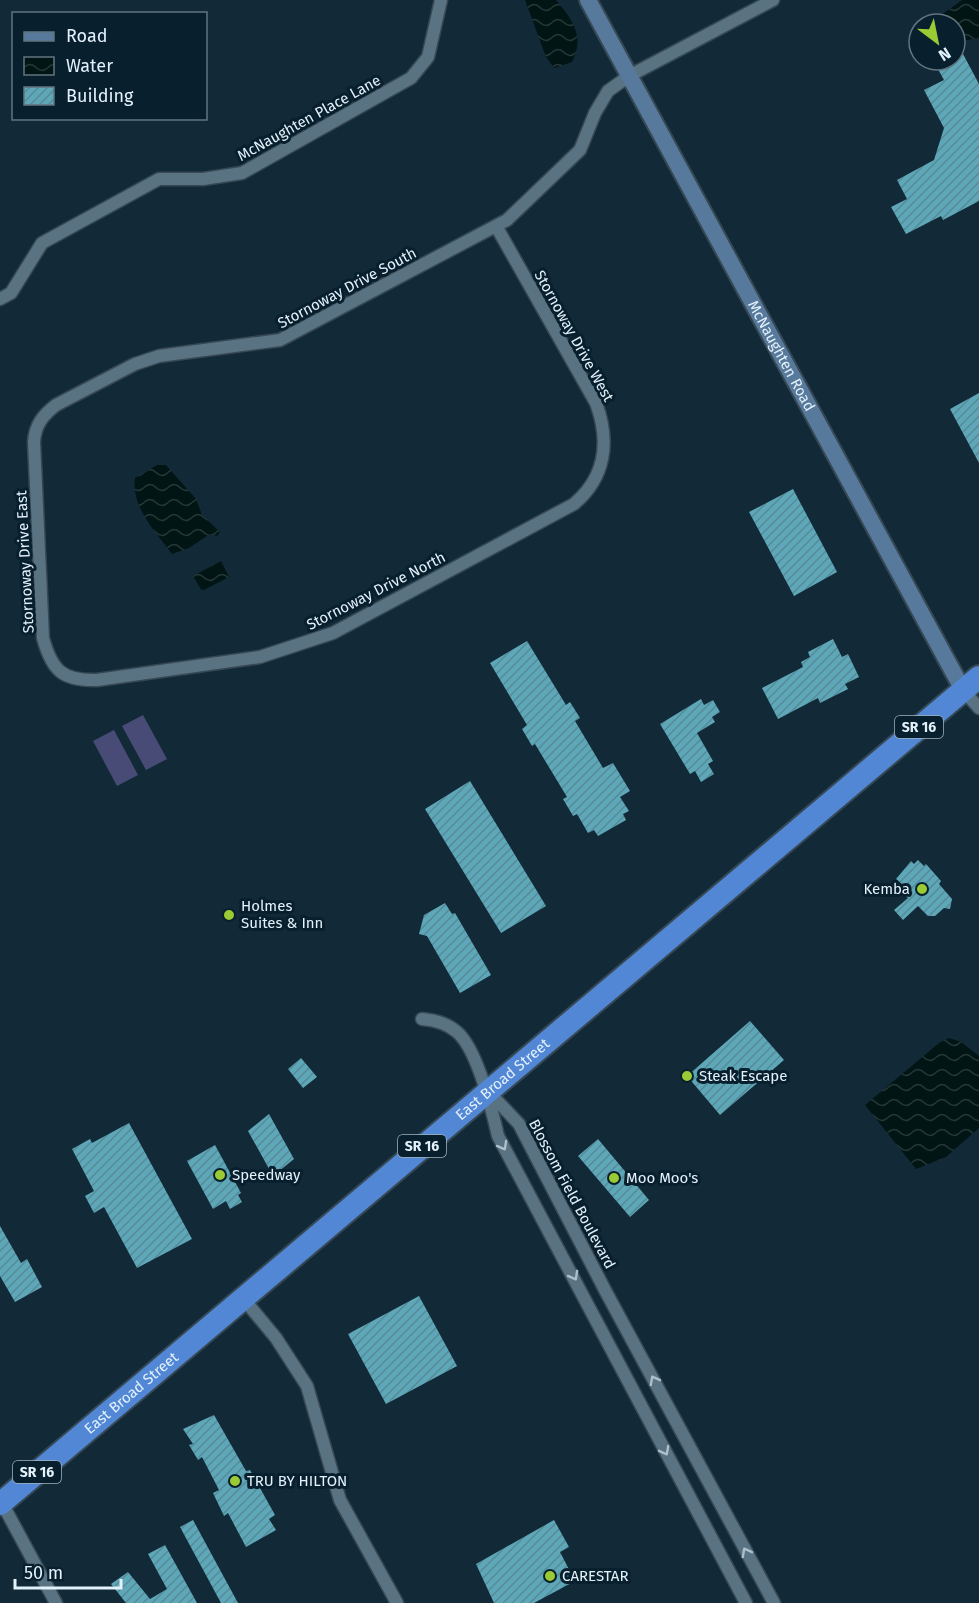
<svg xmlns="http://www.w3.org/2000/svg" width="979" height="1603" font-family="'Fira Sans',sans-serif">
	<defs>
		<pattern id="water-waves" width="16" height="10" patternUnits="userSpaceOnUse" patternTransform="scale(1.5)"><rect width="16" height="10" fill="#001514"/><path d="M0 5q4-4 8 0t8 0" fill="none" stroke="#253837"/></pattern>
		<pattern id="building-hatch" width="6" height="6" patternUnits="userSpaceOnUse" patternTransform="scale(1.5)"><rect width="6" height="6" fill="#5ea7b8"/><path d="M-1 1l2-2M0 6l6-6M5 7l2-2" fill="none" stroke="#568a97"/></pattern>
	</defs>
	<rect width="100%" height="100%" fill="#122a38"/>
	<!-- pitch -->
	<path fill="#484b76" d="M143,715L167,759L146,770L122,726Z
		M114,730L138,775L117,786L93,741Z"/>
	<!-- water -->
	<path fill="url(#water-waves)" d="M525,0H556C573,20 585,37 572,62L554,68L546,57Z
		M962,0H979V38L955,42V24H929Z
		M157,465H166L196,499L202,515L220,532L217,536L210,534L189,548L172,554C155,531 131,507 135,478Z
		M221,561L229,577L202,591L193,576Z
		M949,1038L961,1042L979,1056V1128L946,1157L916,1169L865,1105L939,1043Z"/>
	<!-- building -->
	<path fill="url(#building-hatch)" d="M955,39L979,84V201L943,220L941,216L906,234L891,207L907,199L897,180L934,160L944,128L924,90L944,80L933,60H955Z
		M979,393V463L950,409Z
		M793,489L837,572L794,596L749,512Z
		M833,639L842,657L848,654L859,677L845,684L848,689L820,703L818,698L778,719L762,688L803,667L801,662L810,657L808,652Z
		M527,641L566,705L570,702L580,718L575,721L603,768L613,763L630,791L620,797L629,811L623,814L626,820L598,836L594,830L588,833L577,814L573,816L563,799L567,797L535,744L532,746L522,729L527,725L490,663Z
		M701,699L704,705L713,700L720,712L712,717L715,722L697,733L713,761L708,764L714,774L701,782L695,771L690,774L660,724Z
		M470,781L546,906L501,933L425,809Z
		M918,860L924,866L926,864L941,881L939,884L952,899L950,909L944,908L935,916H928L918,906L903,920L894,910L908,898L898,888L902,884L896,879L911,861L914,864Z
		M445,903L452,914L455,913L491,975L460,993L427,936L419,934L424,915Z
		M750,1021L784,1060L720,1115L687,1076Z
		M301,1058L317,1077L303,1088L288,1069Z
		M269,1114L294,1159L273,1176L248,1131Z
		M129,1123L192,1239L137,1268L104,1207L94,1213L85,1196L94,1191L72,1149L90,1139L92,1143Z
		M598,1139L649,1200L630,1217L578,1156Z
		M215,1145L241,1193L238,1195L242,1202L230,1209L226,1201L213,1209L187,1161Z
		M0,1226L21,1263L27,1259L42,1287L15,1302L0,1276Z
		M419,1296L457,1366L386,1404L348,1334Z
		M214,1415L246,1471L250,1470L275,1515L269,1519L276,1530L246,1547L228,1513L224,1516L213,1493L219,1490L202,1457L198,1460L189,1445L193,1444L183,1429Z
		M193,1520L238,1603H221L180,1527Z
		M554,1520L569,1547L560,1552L575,1581L534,1603H494L476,1564Z
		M165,1545L197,1603H126L111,1584L128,1572L150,1599L167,1589L148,1554Z"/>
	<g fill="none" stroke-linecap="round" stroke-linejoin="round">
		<!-- street casing -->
		<g stroke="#364854" stroke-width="15">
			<path id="street" d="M496,226L596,403C610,441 606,477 574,504L333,633L260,657L97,680C63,681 52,671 43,638L34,442C35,425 43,415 56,405L135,364L159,356L280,340L507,220L580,150L595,113L608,91L629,76L773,0
				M0,299L11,293L42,243L159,179H203L242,173L411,78L428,57L441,0
				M963,690L979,708
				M422,1019C434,1020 448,1024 457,1032C477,1049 492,1110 498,1136L746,1603
				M488,1091L519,1124L606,1292L774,1603
				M242,1297L276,1338L307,1386L340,1500L397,1603
				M2,1503L56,1603"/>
		</g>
		<!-- secondary casing -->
		<g stroke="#364854" stroke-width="20">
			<g id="secondary">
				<path id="s1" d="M588,0L963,690"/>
			</g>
		</g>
		<!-- highway casing -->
		<g stroke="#364854" stroke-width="26">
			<g id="highway">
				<path id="s2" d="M0,1504L979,677"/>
			</g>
		</g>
		<!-- street -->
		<use href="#street" stroke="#597383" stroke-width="12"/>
		<!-- secondary -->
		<use href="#secondary" stroke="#57799c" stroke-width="16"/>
		<!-- highway -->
		<use href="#highway" stroke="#5287d5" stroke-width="22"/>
	</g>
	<!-- one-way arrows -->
	<defs><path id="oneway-chevron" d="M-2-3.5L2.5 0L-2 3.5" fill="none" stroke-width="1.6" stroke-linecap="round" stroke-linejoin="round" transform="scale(1.5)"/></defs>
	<g stroke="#acbfcb">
		<use href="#oneway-chevron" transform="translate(503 1146) rotate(61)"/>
		<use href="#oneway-chevron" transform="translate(574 1276) rotate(61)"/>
		<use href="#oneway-chevron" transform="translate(654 1380) rotate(-118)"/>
		<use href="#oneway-chevron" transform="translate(665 1451) rotate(62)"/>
		<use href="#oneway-chevron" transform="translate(746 1552) rotate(-118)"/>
	</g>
	<!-- markers -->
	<g fill="#9acb34" stroke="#08202d" stroke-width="2">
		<circle cx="922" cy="889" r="6"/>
		<circle cx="229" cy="915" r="6"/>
		<circle cx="687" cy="1076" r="6"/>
		<circle cx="220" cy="1175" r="6"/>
		<circle cx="614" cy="1178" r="6"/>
		<circle cx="235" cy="1481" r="6"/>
		<circle cx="550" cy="1576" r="6"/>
	</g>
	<g text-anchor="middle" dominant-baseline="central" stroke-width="6" stroke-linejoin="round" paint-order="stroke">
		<!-- shield labels -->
		<g fill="#08202d" stroke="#a1b2bd" stroke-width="1.5">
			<rect x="895" y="716" width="48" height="22" rx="4.5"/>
			<rect x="398" y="1135" width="48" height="22" rx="4.5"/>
			<rect x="13" y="1461" width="48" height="22" rx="4.5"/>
		</g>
		<g font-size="14" font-weight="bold" fill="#e3f1fb">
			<text x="919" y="727">SR 16</text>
			<text x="422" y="1146">SR 16</text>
			<text x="37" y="1472">SR 16</text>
		</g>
		<!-- street labels -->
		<g font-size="15" fill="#e3f1fb" stroke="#08202d">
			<text transform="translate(309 118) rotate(-29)">McNaughten Place Lane</text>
			<text transform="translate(347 288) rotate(-28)">Stornoway Drive South</text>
			<text transform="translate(574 336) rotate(61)">Stornoway Drive West</text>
			<text stroke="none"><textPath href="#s1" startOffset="405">McNaughten Road</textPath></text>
			<text transform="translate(25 562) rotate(-93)">Stornoway Drive East</text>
			<text transform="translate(376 591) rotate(-27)">Stornoway Drive North</text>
			<text stroke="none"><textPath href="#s2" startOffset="658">East Broad Street</textPath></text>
			<text transform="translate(572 1194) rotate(62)">Blossom Field Boulevard</text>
			<text stroke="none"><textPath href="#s2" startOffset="172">East Broad Street</textPath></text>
		</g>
		<!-- poi labels -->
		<g font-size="15" fill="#e3f1fb" stroke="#08202d" text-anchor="start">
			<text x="910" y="889" text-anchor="end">Kemba</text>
			<text x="241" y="906">Holmes<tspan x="241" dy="17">Suites &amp; Inn</tspan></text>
			<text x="699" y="1076">Steak Escape</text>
			<text x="232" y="1175">Speedway</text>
			<text x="626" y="1178">Moo Moo's</text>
			<text x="247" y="1481">TRU BY HILTON</text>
			<text x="562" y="1576">CARESTAR</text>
		</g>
	</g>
	<!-- legend -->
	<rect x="12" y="12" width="195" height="108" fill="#08202d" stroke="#60747f" stroke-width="1.5"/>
	<rect x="24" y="32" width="30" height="9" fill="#57799c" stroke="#60747f" stroke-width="1.5"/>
	<text x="66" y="42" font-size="18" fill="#e3f1fb">Road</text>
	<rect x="24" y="57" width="30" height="18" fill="url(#water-waves)" stroke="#60747f" stroke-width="1.5"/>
	<text x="66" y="72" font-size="18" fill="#e3f1fb">Water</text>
	<rect x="24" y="87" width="30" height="18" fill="url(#building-hatch)" stroke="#60747f" stroke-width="1.5"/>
	<text x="66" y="102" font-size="18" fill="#e3f1fb">Building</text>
	<!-- north arrow -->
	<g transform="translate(937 42) rotate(148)"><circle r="28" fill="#08202d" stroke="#60747f" stroke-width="1.5"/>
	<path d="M0-4.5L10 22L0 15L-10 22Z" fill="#9acb34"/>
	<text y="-9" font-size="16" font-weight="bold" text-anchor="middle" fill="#e3f1fb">N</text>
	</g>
	<!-- scale -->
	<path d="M15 1579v9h106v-9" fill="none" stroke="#e3f1fb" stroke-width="3"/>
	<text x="24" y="1579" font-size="18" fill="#e3f1fb" stroke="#08202d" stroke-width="4.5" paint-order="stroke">50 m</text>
</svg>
